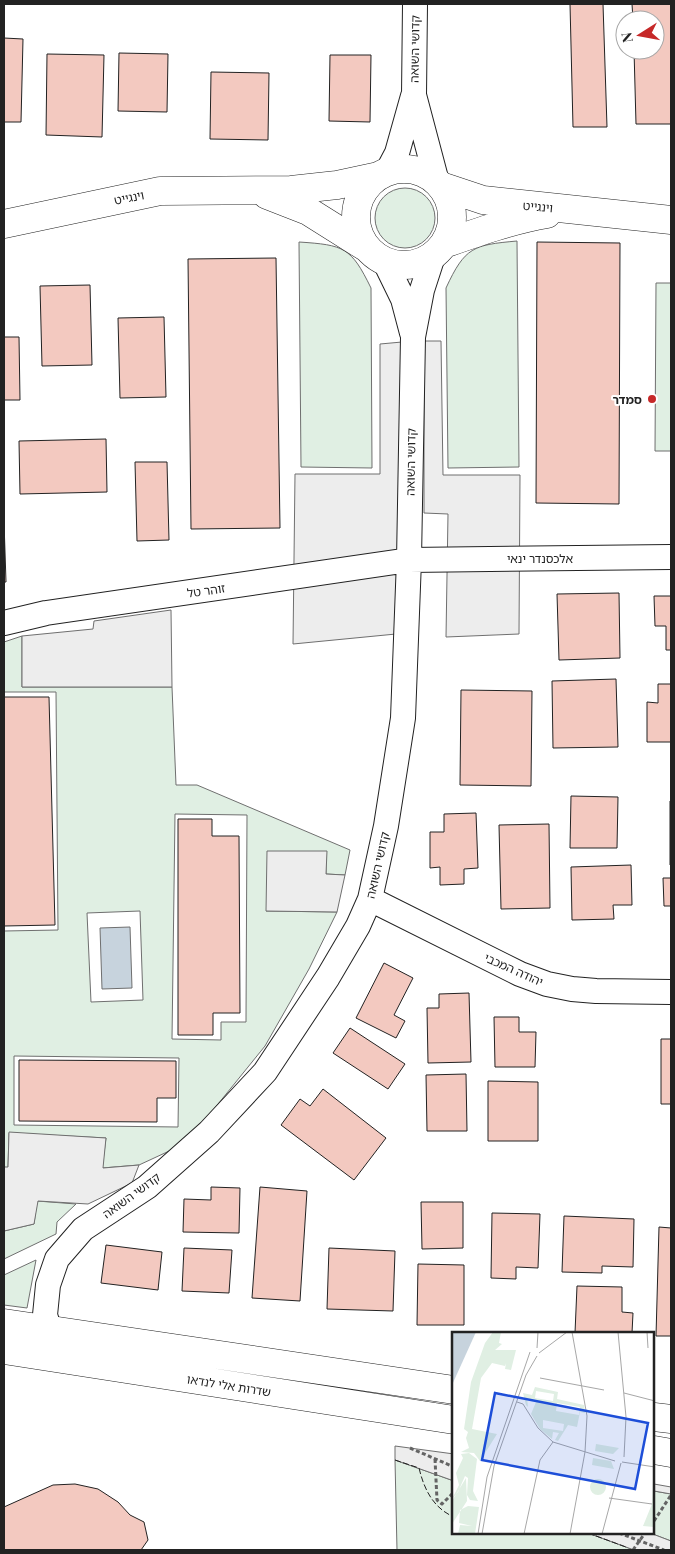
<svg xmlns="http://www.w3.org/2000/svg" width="675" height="1554" font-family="'Playfair Display','Noto Sans Hebrew',serif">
	<rect width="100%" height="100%" fill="#fff"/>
	<!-- green -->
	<path fill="#e0efe3" stroke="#6f6f6f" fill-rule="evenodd" d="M375 218a30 30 0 1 1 60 0a30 30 0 1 1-60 0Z
		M517,241L519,467L448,468L446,288C465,247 473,245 517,241Z
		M299,242C344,245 351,247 371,288L372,468L301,467Z
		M656,283H671V451H655Z
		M22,636V687H172L176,785H197L350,850L345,875L326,874V851L266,911L337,912L309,969L265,1046L214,1109L180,1146L139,1165L102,1168L106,1138L9,1133L8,1168L4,1167V931L58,930L56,692H4V642ZM175,814L247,815L246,1022H221V1040L172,1039ZM140,911L143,1000L91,1002L87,913ZM14,1056L179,1058L178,1127L14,1125Z
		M37,1201L76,1204L57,1222L56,1234L4,1259V1231L34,1224Z
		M36,1260L27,1308L4,1305V1275Z
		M395,1460L454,1481V1533H588L634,1550H397Z
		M654,1491L671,1494V1541L650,1533H654Z"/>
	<!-- parking -->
	<path fill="#ededed" stroke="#6f6f6f" d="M424,341H441L443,475H520L519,634L446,637L448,514L424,513Z
		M402,342L396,634L293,644L295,474H380V344Z
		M171,610L172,687H22V636L93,629L94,621Z
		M267,851H327L326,874L345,875L337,912L266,911Z
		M9,1132L106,1138L103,1168L139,1165L132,1183L88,1204L38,1201L34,1224L4,1231V1167H8Z
		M395,1446L454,1454V1481L395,1460Z
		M654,1484L671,1487V1494L654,1491Z
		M588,1533H650L671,1541V1550H634Z"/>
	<!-- water -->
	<path fill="#c7d3dd" stroke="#6f6f6f" d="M130,927L132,988L102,989L100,928Z"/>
	<!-- building -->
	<path fill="#f3c9c0" stroke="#222" d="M570,4H603L607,127H573Z
		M632,4H671V124H636L634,50H655V20H633Z
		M4,38L23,39L21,122H4Z
		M119,53L168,54L167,112L118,111Z
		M47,54L104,55L102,137L46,135Z
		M330,55H371L370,122L329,121Z
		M211,72L269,73L268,140L210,139Z
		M537,242L620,243L619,504L536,503Z
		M276,258L280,528L191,529L188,259Z
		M90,285L92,365L42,366L40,286Z
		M164,317L166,397L120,398L118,318Z
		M4,337H19L20,400H4Z
		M106,439L107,492L20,494L19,441Z
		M135,462H167L169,540L137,541Z
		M4,522L6,582H4Z
		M619,593L620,658L559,660L557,594Z
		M654,596H671V650H666V626H655Z
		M616,679L618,747L553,748L552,681Z
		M658,684H671V742H647V702L658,703Z
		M461,690L532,691L531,786L460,785Z
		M4,697H49L55,925L4,926Z
		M571,796L618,797L617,848H570Z
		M670,801H671V865H670Z
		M476,813L478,868L464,869V884L440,885V867L430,868V832H444V814Z
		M178,819H212V836H239L240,1013H213V1035H178Z
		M549,824L550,908L501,909L499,825Z
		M631,865L632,905H613L614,919L572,920L571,867Z
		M663,878H671V906H664Z
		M384,963L413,978L394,1015L405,1021L396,1038L356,1018Z
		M469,993L471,1062L428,1063L427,1008H439V994Z
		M494,1017H519V1032H536L535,1067H495Z
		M350,1028L405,1064L388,1089L333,1053Z
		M661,1039H671V1104H661Z
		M19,1060L176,1061V1098H157V1122L19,1121Z
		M466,1074L467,1131H427L426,1075Z
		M488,1081L538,1082V1141H488Z
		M323,1089L386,1138L354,1180L281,1125L300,1099L310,1106Z
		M211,1187L240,1188L239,1233L183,1232L184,1199L211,1200Z
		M260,1187L307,1191L300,1301L252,1298Z
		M421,1202H463V1248L422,1249Z
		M492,1213L540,1214L538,1268L516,1267V1279L491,1278Z
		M564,1216L634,1219L633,1267L602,1266V1273L562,1272Z
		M659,1227L671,1228V1336H656Z
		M106,1245L162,1252L158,1290L101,1283Z
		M184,1248L232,1250L229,1293L182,1291Z
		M329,1248L395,1251L393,1311L327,1309Z
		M418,1264L464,1265V1325H417Z
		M577,1286L622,1287V1312L633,1313L632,1333H575Z
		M75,1484L98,1489L118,1502L130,1515L144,1522L148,1540L141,1550H4V1507L53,1485Z"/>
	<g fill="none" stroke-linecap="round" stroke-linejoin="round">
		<!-- minor casing -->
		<g stroke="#222" stroke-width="26">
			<path id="minor" d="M415,4L414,95L437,182
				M387,172L397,153L413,96
				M385,262L403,299L412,333
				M4,623L46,613L409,560L671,557
				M370,899L520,974L547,984L572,989L596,991L671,992
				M49,1328L45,1315L48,1285L57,1259L83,1229L147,1187L209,1132L265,1072L328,977L358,926L370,899L386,826L403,718L409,560L413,337L422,290L433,256"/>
		</g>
		<!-- tertiary casing -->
		<g stroke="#222" stroke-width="29">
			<path id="tertiary" d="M356 217a48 48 0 1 1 96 0a48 48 0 1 1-96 0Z
				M441,186L483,200L671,220
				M267,195L308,211L367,248
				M4,224L160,191L291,190L337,185L379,176
				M444,244C478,232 512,220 547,214
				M4,1323L454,1390
				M4,1350L454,1420
				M654,1417L671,1419
				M654,1450L671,1453"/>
		</g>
		<!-- path -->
		<path stroke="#646464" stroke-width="3" stroke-dasharray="4 2.5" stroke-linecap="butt" d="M410,1448L454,1467
			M435,1459L437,1500L442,1504L454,1492
			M654,1521L671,1495
			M619,1533L664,1550
			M633,1550L645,1533"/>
		<!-- minor -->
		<use href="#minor" stroke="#fff" stroke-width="24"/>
		<!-- tertiary -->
		<use href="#tertiary" stroke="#fff" stroke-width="28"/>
		<!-- fence -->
		<path stroke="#222" stroke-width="1" stroke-dasharray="6 2.5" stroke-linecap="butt" d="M395,1460L419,1468C424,1489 433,1508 454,1517
			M588,1533L626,1547"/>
	</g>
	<!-- markers -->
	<circle fill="#c62828" stroke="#fff" stroke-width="2" cx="652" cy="399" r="5"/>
	<g text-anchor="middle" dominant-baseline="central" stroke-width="4" stroke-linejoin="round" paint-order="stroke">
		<!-- street labels -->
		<g font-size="12" fill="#222" stroke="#fff">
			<text transform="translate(414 49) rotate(-89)">קדושי השואה</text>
			<text transform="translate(129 197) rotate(-11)">וינגייט</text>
			<text transform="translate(538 206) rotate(5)">וינגייט</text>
			<text transform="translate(410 462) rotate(-89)">קדושי השואה</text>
			<text x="540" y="558">אלכסנדר ינאי</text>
			<text transform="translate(206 590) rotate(-8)">זוהר טל</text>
			<text transform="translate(377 865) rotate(-77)">קדושי השואה</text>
			<text transform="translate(514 969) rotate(24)">יהודה המכבי</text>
			<text transform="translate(131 1195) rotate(-36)">קדושי השואה</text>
			<text transform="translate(229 1385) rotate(9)">שדרות אלי לנדאו</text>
		</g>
		<!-- poi labels -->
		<g font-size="12" font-weight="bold" fill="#222" stroke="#fff" text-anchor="end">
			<text x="642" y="399">סמדר</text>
		</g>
	</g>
	<!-- overview -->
	<g transform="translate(452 1332)">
		<rect width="202" height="202" fill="#fff"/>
		<path d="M41,0H49L47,11L50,12L43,18H64L59,38L53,37L54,31L53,34L40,31L29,46L20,97L45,102L28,129L22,121L9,120L17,116L14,106L16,100L12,97L19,50L33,11ZM83,55L106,60L105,67L132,73L133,81L128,80L125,95L116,93L106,109L103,108L107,101L101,100L100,107L88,97L79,82L84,70L75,66L76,75L74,73L71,61L80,63ZM84,59L102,62L101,69L83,66ZM105,71L128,75L127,83L104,79ZM91,88L112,92L111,99L91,96ZM144,112L167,116L161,122L143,119ZM9,122L17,121L25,127L21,159L26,169L18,168L15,163L16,146L13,144L6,160L0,167L7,153L4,141L11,126ZM141,126L159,129L162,137L140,133ZM14,146L15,169L0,192V169ZM138 155a8 8 0 1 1 16 0a8 8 0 1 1-16 0ZM201,148H202V195L191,194L200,172ZM16,174L27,175L23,202H6L8,193L20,194L7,191L8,178Z" fill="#e0efe3" fill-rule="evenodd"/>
		<path d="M0,0H24L0,53Z" fill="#c7d3dd"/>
		<path fill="none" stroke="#a7a7a7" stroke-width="1" d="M166,0L174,85L172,125M195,0L196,16M85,16L86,0M87,21L115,0M88,46L152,58M172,61L203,69M65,70L71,72L86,96L101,110L163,129M170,130L203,135M157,166L200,172M26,202L35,145L78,20M30,202L42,134L74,43L85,24M72,202L88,128L101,110M118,202L133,120L135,84L120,0M150,202L169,131"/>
		<path fill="#1d4ed8" fill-opacity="0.15" stroke="#1d4ed8" stroke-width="2.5" d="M43,61L196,91L183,157L30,128Z"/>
		<rect width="202" height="202" fill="none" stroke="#222" stroke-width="2.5"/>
	</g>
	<!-- border -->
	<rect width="675" height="1554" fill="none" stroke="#222222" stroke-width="10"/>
	<!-- north arrow -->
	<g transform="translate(640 35) rotate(259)"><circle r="24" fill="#ffffff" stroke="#a7a7a7"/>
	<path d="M0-4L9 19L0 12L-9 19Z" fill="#c62828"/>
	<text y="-8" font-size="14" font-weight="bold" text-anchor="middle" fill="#222222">N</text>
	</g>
</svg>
